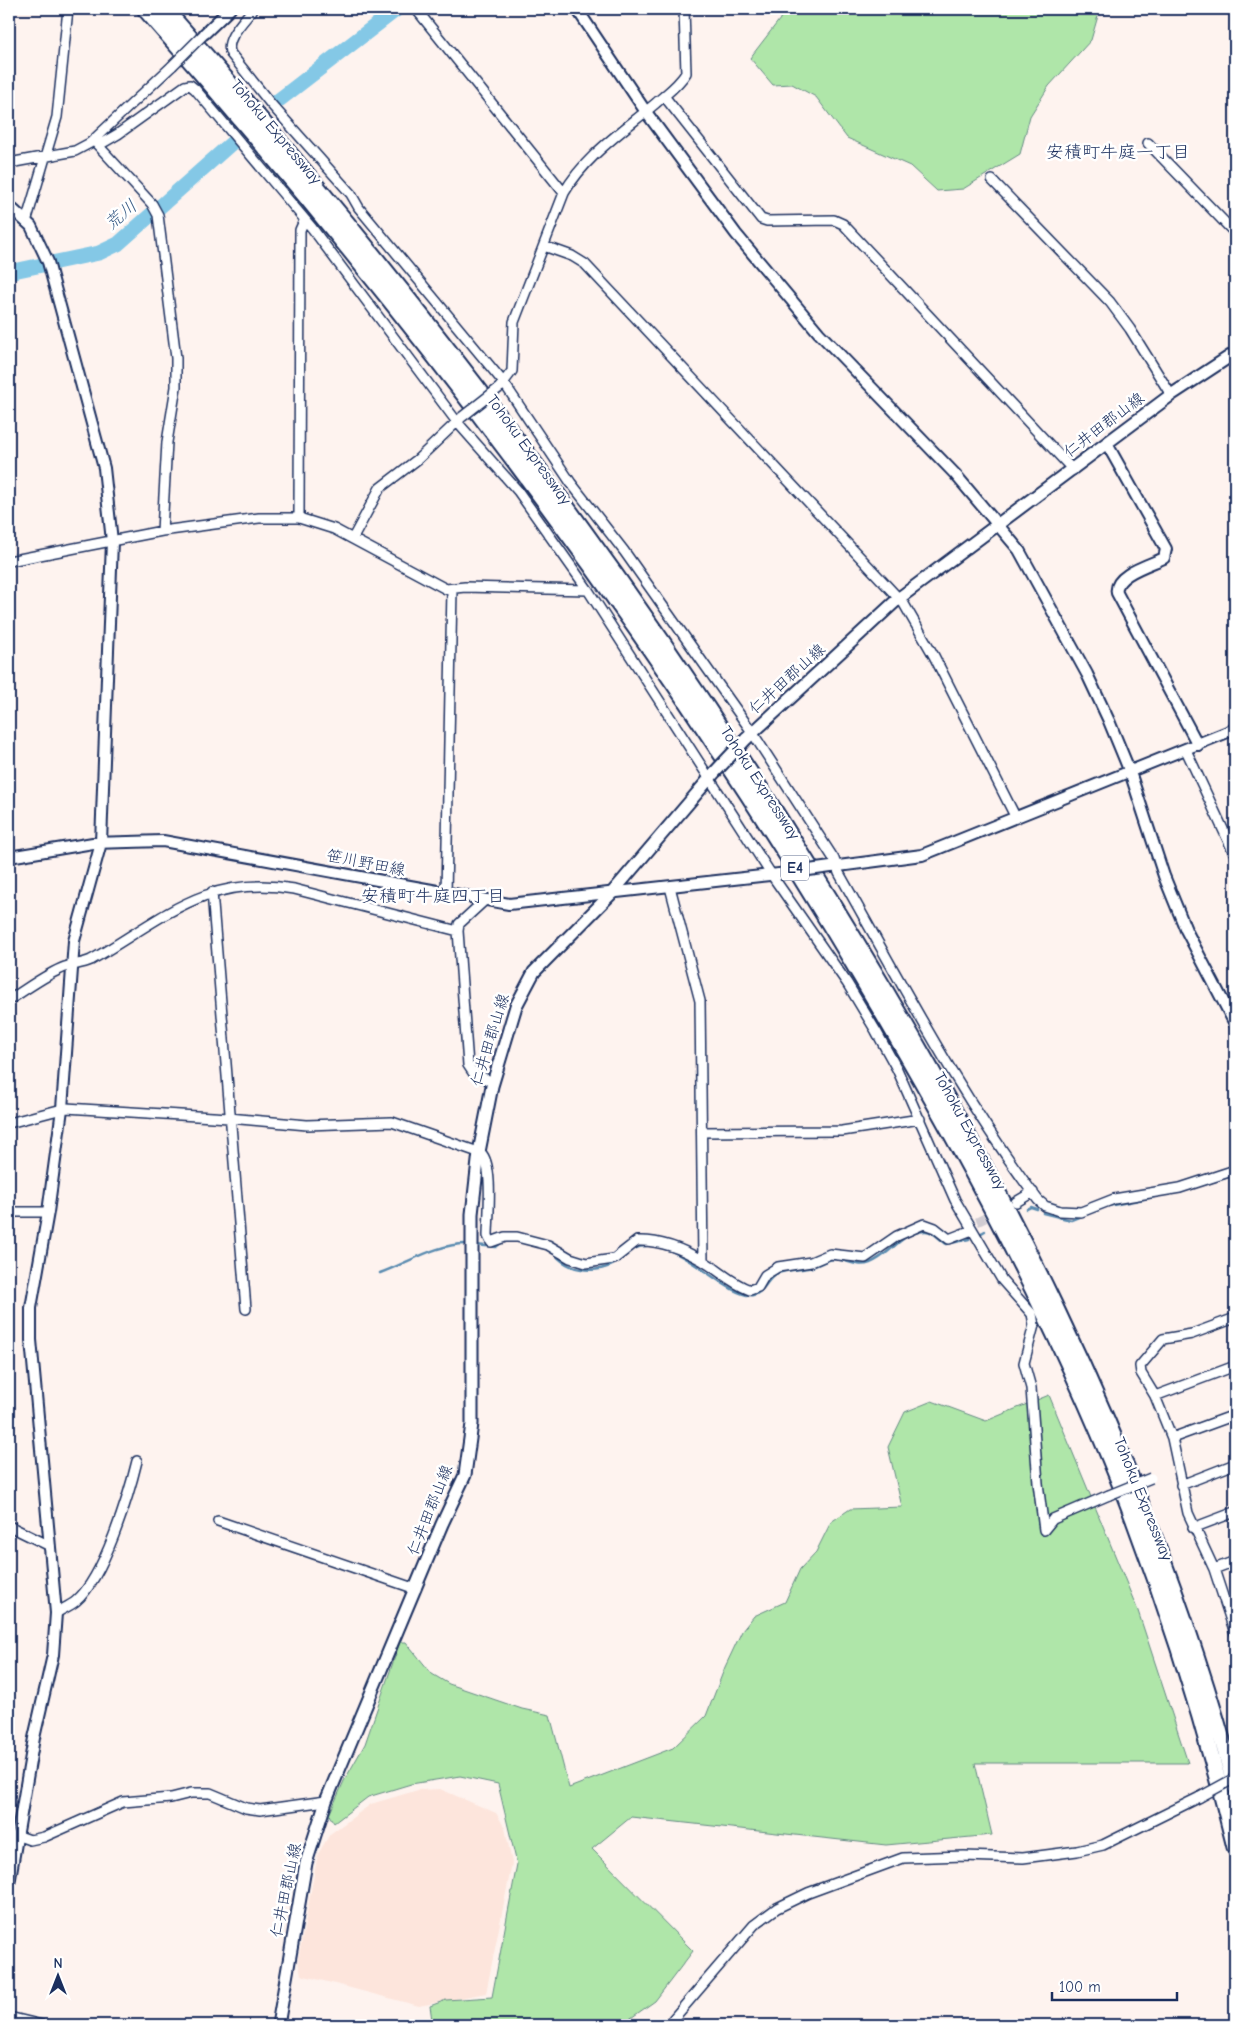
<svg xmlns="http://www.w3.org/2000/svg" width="1244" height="2034" font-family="'Comic Neue','Klee One',sans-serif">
	<rect width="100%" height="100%" fill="#fef3ef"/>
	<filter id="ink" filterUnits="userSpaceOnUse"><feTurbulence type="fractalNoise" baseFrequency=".02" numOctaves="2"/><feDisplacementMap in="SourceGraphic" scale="10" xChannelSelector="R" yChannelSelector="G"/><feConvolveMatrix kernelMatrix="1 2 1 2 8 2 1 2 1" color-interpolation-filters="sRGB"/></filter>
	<g filter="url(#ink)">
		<!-- built -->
		<path fill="#fde5dc" d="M440,1789L496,1813L505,1828L512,1863L486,1993L419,2006L301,1975L298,1960L318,1854L330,1834L371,1804L418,1790Z"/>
		<!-- green -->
		<path fill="#afe6a9" stroke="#658a84" d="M782,9H1100L1091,40L1049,86L1030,116L1020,154L963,189L937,191L910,166L847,138L816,97L792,84L773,85L750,58L780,19Z
			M1049,1395L1138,1611L1188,1763H975L992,1835L886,1845L631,1817L592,1849L693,1951L655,2001L621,2025H435L432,2020L430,2006L446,2000L492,1997L517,1864L498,1784L460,1776L411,1784L368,1797L334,1823L329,1815L344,1781L365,1744L400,1642H406L432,1674L449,1684L522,1709L550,1715L569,1788L673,1748L706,1716L725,1667L742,1631L754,1616L785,1602L800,1569L816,1552L831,1522L850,1509L902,1507L888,1447L905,1412L932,1401L986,1421Z"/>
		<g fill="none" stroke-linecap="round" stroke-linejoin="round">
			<!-- stream -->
			<path stroke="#5a8bb0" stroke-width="2.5" d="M1179,1192L1235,1175
				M1108,1206L1154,1197
				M1027,1209L1031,1207L1037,1209
				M1043,1213L1071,1220L1091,1212
				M978,1235L985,1231
				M475,1245L496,1247L502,1242
				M633,1249C674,1230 725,1299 753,1295C765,1293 767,1277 778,1273C789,1269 801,1270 812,1267C819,1265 826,1260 833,1259C846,1259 857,1268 870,1263C891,1255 901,1232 925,1231C934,1230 940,1241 947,1244L969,1239
				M555,1254C572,1276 610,1274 627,1254
				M380,1273C408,1263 437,1243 469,1244"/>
			<!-- river -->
			<path stroke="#84c8e6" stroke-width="15" d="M275,103L397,9
				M9,272L99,253L118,244L234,141"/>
			<!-- minor-tunnel -->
			<path stroke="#d1ccd2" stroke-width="9" stroke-dasharray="9 4.5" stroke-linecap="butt" d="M977,1222L997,1212"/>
			<!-- minor casing -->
			<g stroke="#1b2f5e" stroke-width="12">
				<path id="minor" d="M253,9C245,20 223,40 231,54L270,103L351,194L359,208L504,383L571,483L624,551L752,732L834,859L839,873C902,984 961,1098 1038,1200L1045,1206L1060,1211L1081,1212L1114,1199L1180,1188L1235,1170
					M416,9L564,193
					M664,96L761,219L767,221L834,220L843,224L1073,470
					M94,141L152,204L158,215L176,358V387L167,442L162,531
					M1148,143L1235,233
					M99,145L118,134L185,86L190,85L195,89L312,228L457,422L518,491L588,590L771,874L847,983L876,1031L897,1069L955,1200L1002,1280L1032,1314L1034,1325L1024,1363L1031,1388L1038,1483L1044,1530
					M9,163L75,151L90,143L172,66
					M992,180L1110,302L1130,329L1171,395
					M26,222L57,117L68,9
					M544,246L572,256L585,264L904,604L934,656L1016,818
					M500,387L512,371L514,322L564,193C585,156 623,131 656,103C666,94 679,85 686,73L684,9
					M299,518L300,230L304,221
					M353,538L380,488L418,459L460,419
					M9,561L162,531L259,518H299L334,529L446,589L465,587L588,590
					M1186,750L1235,855
					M670,887L700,1001L703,1261
					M212,892L246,1309
					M446,894L452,589
					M484,901L459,924L458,931L468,1065L474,1074L493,1082
					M9,1000C27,989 46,974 65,967C74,964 82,964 91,960C161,920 207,873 294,889L458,931
					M9,1123L66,1108L229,1118L307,1125L392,1122L481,1153C494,1165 488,1218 488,1236L491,1242L505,1237H517L548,1245L570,1258L586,1263L614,1259L637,1241C660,1240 683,1249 703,1261C719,1270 731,1283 750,1290L758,1287L765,1275L778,1267L811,1262L830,1254L865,1258L897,1236L924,1224L935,1228L949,1239L972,1230
					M702,1132L842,1131L920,1119
					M1016,1202L1033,1192
					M9,1212H48
					M1235,1318L1192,1334L1163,1339L1140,1366L1141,1373L1155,1396L1172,1438L1188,1513L1214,1569L1235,1633
					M1155,1396L1235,1366
					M1172,1438L1235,1415
					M1181,1485L1235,1464
					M218,1521L416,1589
					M9,1526L50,1546
					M1193,1528L1235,1512
					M1044,1530L1053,1519L1109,1495
					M1214,1569L1235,1561
					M56,1613C62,1609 70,1606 76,1601C104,1577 128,1498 137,1461
					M16,1835L30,1840L44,1837L123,1802L171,1798L191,1793H210L246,1808L260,1810L326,1801
					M9,2017L42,2025
					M668,2025L754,1925L777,1908L808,1893L903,1858L964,1856L1023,1858L1077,1851L1103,1845L1200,1797"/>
			</g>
			<!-- tertiary casing -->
			<g stroke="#1b2f5e" stroke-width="14">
				<path id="tertiary" d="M577,9L646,112L736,234L819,333L955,474L1019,550L1087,674L1109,721L1130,772L1164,876L1186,930L1235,1024
					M204,34L230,9
					M9,206L31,226L48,262L104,468L112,541L101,843L74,941L62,1109L48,1212L31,1308V1340L56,1613L53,1655L34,1738L9,1884
					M1107,444L1166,549L1164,558C1149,565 1113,575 1117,593L1198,745
					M9,857L93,843L163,841L509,904L779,874
					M831,867L922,855L1235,729"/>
			</g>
			<!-- secondary casing -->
			<g stroke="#1b2f5e" stroke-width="15">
				<path id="secondary" d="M746,739L898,599L1171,395L1235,353
					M278,2025L306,1863L326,1801L442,1524L465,1475L472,1424V1214L479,1152L492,1086L516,1006L534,972L611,894L715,772"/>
			</g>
			<!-- motorway casing -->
			<g stroke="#1b2f5e" stroke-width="19">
				<path id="motorway" d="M145,9C399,296 632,600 832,928C940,1107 1043,1291 1121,1486C1167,1604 1205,1724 1235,1847
					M165,9C399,274 615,555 803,856C987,1148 1145,1451 1235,1786"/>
			</g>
			<!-- minor -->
			<use href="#minor" stroke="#fff" stroke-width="9"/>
			<!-- tertiary -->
			<use href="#tertiary" stroke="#fff" stroke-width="10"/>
			<!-- secondary -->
			<use href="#secondary" stroke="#fff" stroke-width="11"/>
			<!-- motorway -->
			<use href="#motorway" stroke="#fff" stroke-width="15"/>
			<!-- minor-bridge casing -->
			<g stroke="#1b2f5e" stroke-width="12" stroke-linecap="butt">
				<path id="minor-bridge" d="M172,66L204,34
					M462,417L499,388
					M1109,1495L1151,1478
					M1200,1797L1235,1778"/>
			</g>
			<!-- tertiary-bridge casing -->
			<g stroke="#1b2f5e" stroke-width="14" stroke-linecap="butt">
				<path id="tertiary-bridge" d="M779,874L831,867"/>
			</g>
			<!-- secondary-bridge casing -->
			<g stroke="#1b2f5e" stroke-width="15" stroke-linecap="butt">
				<path id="secondary-bridge" d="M715,772L746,739"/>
			</g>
			<!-- minor-bridge -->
			<use href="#minor-bridge" stroke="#fff" stroke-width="9"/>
			<!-- tertiary-bridge -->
			<use href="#tertiary-bridge" stroke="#fff" stroke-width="10"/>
			<!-- secondary-bridge -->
			<use href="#secondary-bridge" stroke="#fff" stroke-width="11"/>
		</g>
	</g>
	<g text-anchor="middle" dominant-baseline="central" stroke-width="5" stroke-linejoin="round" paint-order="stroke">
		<!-- shield labels -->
		<rect fill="#fff" stroke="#5f6d8e" stroke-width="1" x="781" y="855.5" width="28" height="25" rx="4"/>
		<g font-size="15" font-weight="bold" fill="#1b2f5e">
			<text x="795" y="868">E4</text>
		</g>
		<!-- street labels -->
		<g font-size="16" fill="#1b2f5e" stroke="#fff">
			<text transform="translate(276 132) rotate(50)">Tohoku Expressway</text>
			<text transform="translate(1104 425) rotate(-37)">仁井田郡山線</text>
			<text transform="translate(529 450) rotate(54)">Tohoku Expressway</text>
			<text transform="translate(787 679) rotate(-42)">仁井田郡山線</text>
			<text transform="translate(760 783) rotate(57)">Tohoku Expressway</text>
			<text transform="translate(366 863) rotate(11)">笹川野田線</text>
			<text transform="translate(490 1040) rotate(-73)">仁井田郡山線</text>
			<text transform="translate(970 1131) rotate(61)">Tohoku Expressway</text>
			<text transform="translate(1143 1499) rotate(68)">Tohoku Expressway</text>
			<text transform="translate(430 1510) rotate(-68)">仁井田郡山線</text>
			<text transform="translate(286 1890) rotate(-78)">仁井田郡山線</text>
		</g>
		<!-- neighbourhood labels -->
		<g font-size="18" fill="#1b2f5e" stroke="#fff">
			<text x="1118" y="152">安積町牛庭一丁目</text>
			<text x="433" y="896">安積町牛庭四丁目</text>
		</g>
		<!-- water labels -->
		<g font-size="18" font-style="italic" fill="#3a5d87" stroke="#fff">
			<text transform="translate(121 215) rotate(-40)">荒川</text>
		</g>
	</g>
	<!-- margin -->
	<rect width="1244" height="2034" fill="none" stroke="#fff" stroke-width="30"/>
	<rect x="15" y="15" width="1214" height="2004" fill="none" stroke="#1b2f5e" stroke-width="2" filter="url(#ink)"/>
	<!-- north arrow -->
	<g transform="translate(58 1976)" stroke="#ffffff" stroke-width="4" paint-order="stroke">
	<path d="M0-4L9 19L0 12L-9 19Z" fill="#1b2f5e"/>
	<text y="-8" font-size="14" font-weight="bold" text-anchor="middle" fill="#1b2f5e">N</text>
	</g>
	<!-- scale -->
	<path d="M1052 1992v8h125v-8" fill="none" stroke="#1b2f5e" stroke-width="2.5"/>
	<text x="1059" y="1992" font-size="15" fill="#1b2f5e" stroke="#ffffff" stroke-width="4" paint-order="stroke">100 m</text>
</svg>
